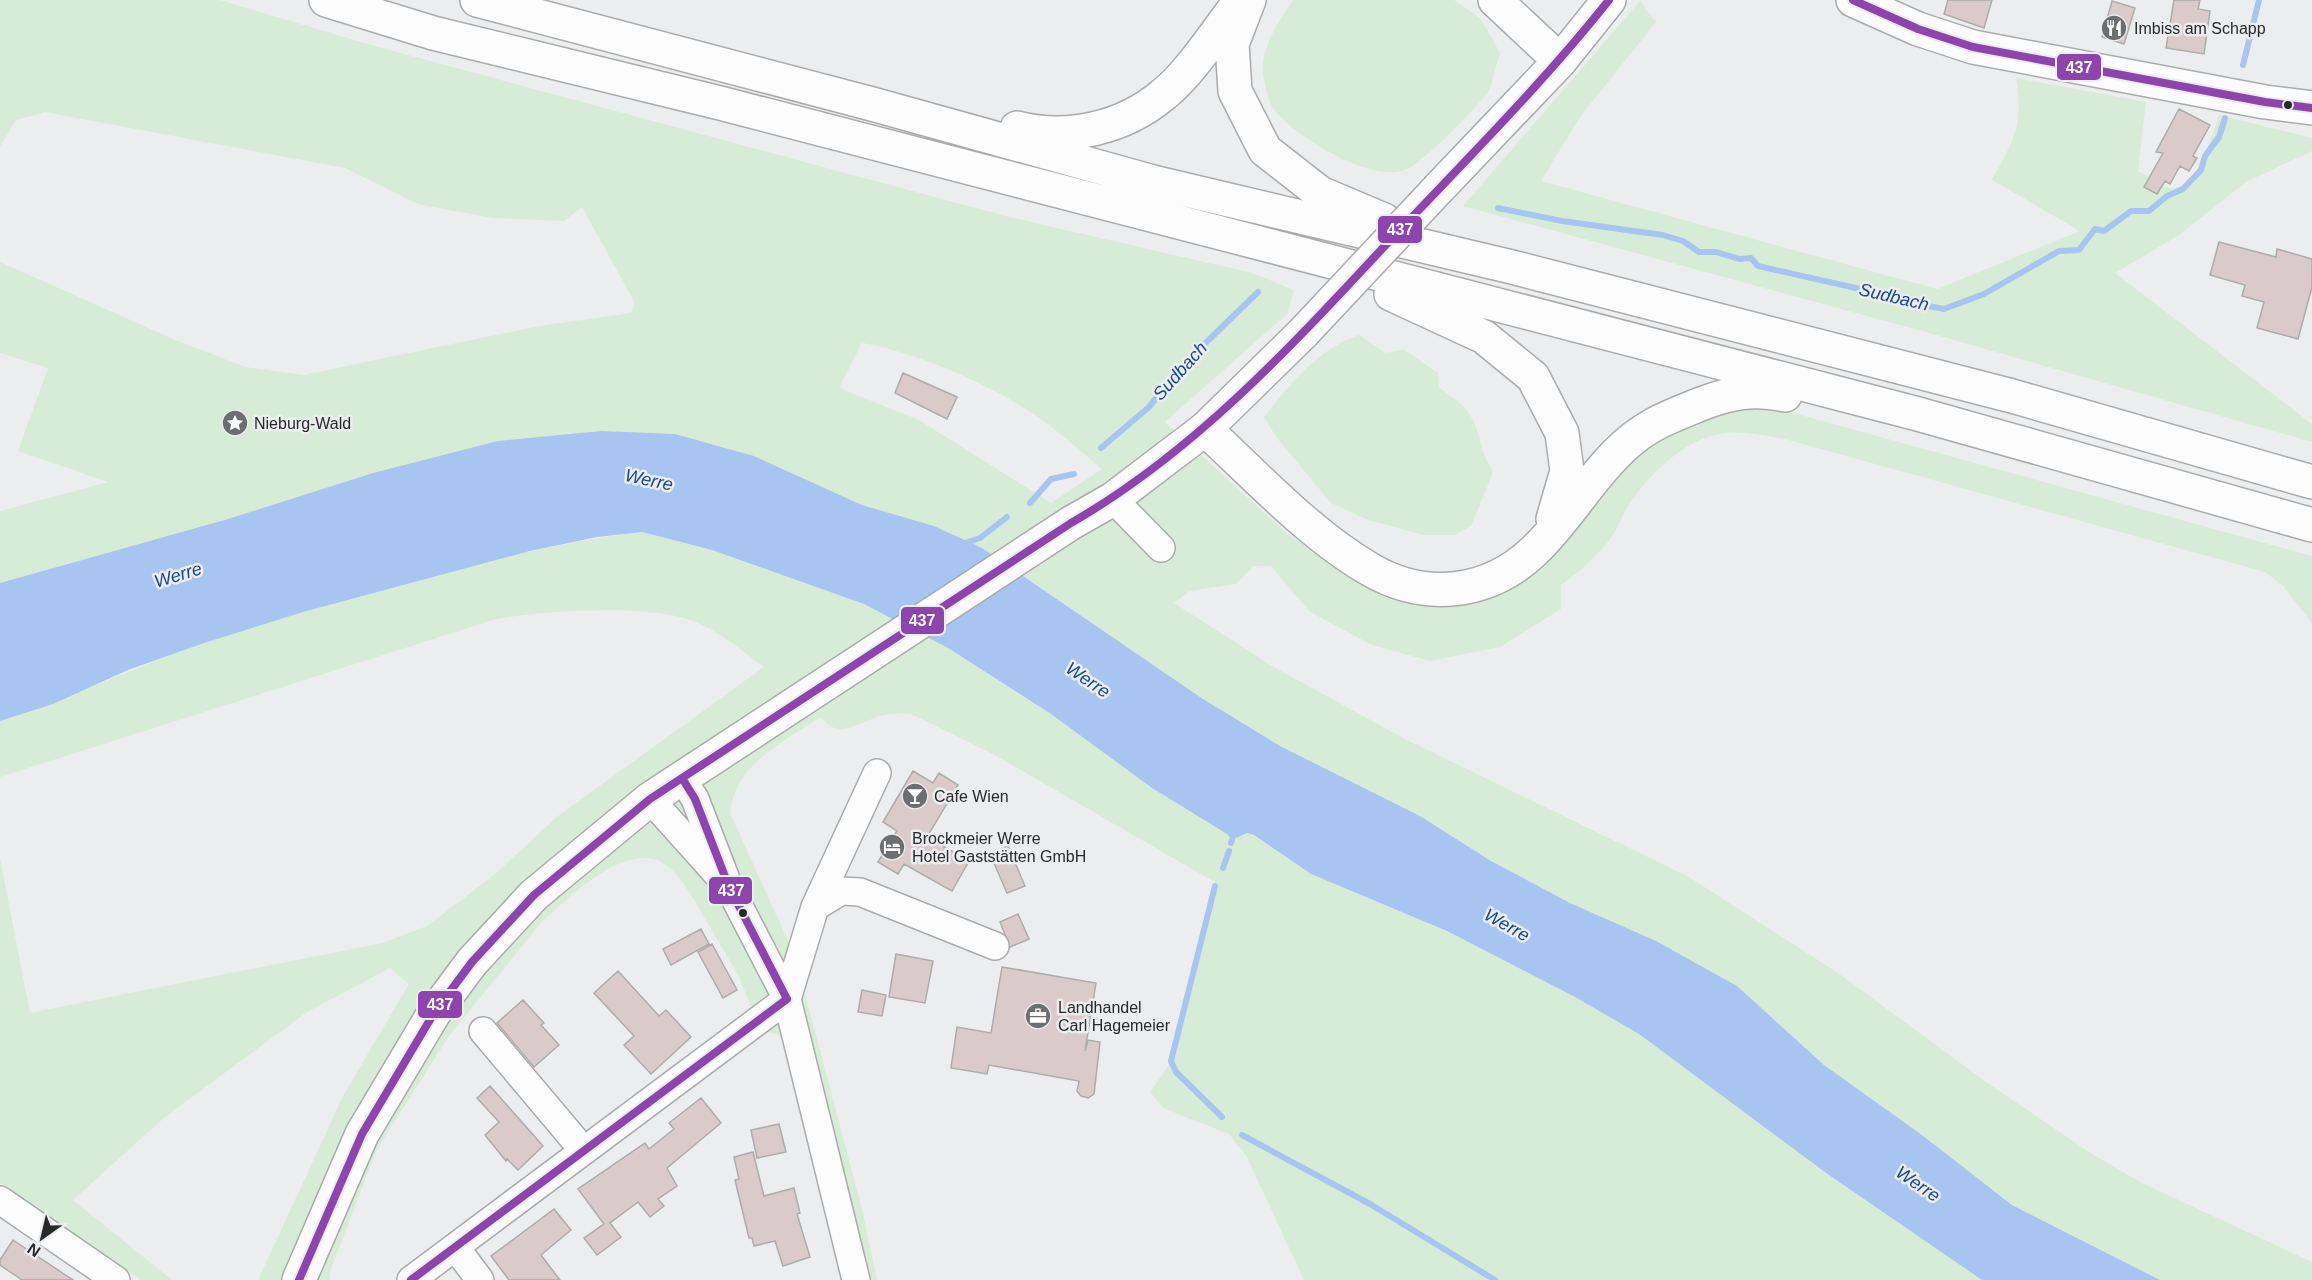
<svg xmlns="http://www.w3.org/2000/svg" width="2312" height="1280" font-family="Arial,sans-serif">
	<rect width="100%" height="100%" fill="#ecedee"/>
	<!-- green -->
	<path fill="#d7ecd6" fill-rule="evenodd" d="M0,0H220L371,45L1009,217L1252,273L1294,290L1287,314L1165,422L1291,537L1385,597L1424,604L1538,567L1569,538L1620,463L1717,406H1768L2312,556V623L2283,586L2265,572L1785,439C1766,436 1744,431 1725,433C1685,438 1649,474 1628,506C1621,517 1617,531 1608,542C1594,559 1579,572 1561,585V609L1500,647L1430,661L1372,645L1310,612L1271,566H1253L1236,584L1189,591L1174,603L1272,666L1405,739L1689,877L1838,973L1989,1084L2092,1154L2142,1183L2312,1262V1280H2160L2012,1205L1922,1135L1824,1065L1737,986L1656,941L1570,903L1491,861L1420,816L1280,746L1203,699L982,548L934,526L862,505L754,456L675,434L373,473L228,519L0,583V511L108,482L18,451L48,368L0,353V262L173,339L245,367L303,375L539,326L631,313L635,303L582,207L564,221L492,218L418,204L345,168L45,112L16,120L0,147ZM862,343C918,352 1004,390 1049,425C1067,439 1084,454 1102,469L1051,503L919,420L839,388Z
		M1293,0H1454L1481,19L1500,53C1496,64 1494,77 1490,88C1483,103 1421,165 1405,170C1370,183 1296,137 1274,110C1268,102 1265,84 1263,75C1259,51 1280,19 1293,0Z
		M1640,1L1656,22L1580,117L1541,181L1937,289L2080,231L1992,180C2014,139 2024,126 2016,78L2146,102L2138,171L2171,189C2199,187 2211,137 2219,115L2312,138V151L2246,182L2179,235L2115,273L2312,424V442L1933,334L1463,206Z
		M1359,335L1386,353L1403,349L1438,373L1439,387C1448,395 1461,402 1468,412C1481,429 1479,452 1492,469V475L1471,526L1454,535H1424L1368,520L1331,503L1277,438L1264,417C1290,384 1318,349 1359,335Z
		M642,532L712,550L864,604L948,648L1051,714L1152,788L1227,834L1232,840L1247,833L1254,835L1311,874L1447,931L1575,997L1639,1034L1829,1175L1982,1280H1304L1246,1155L1229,1134L1163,1108L1150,1092L1175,1056L1218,884L993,754L911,714C899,713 888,713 877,717C857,724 837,740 821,717C784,741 734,765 730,813L795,956L862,1209L877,1280H843L783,1042L777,1034L761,1031C750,1012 748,996 739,977C729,958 717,940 707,922C696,903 686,884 671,869C633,832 567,899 540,924L449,1036L376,1151L330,1272V1280H258L343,1096L409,984L390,968L307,1012L165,1117L73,1200L172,1280H141L0,1183V858L30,1013L382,943L427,926L494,875L558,816L764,667C741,650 718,630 690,620C644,604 544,611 496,619L0,777V721C69,699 134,667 203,643C264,622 327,605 390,588C473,565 556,542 642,532Z"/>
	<!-- water -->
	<path fill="#a8c4f0" d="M601,431L675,434L754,456L862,505L934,526L982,548L1203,699L1280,746L1420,816L1491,861L1570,903L1656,941L1737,986L1824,1065L1922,1135L2012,1205L2160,1280H1982L1829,1175L1639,1034L1575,997L1447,931L1311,874L1254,835L1247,833L1232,840L1227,834L1152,788L1051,714L948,648L864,604L712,550L642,532L597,537L530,551L303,612L204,643L128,670L53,704L0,721V583L228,519L373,473L498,441Z"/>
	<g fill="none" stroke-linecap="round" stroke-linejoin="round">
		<!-- stream -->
		<path stroke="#a8c4f0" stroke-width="6" d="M2243,65L2259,0
			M1498,208L1562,221L1663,235L1683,241L1699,252H1716L1739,259L1751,258L1758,266L1869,291L1881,297L1944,309L1984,294L2059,251L2079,250L2095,229L2104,231L2131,211H2149L2167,196L2183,189L2201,170L2205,156L2219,137L2225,118
			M1101,448L1149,407L1182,366L1258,292
			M1030,503L1051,479L1074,474
			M962,544L980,538L1007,517
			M1231,843L1232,840
			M1223,868L1229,851
			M1215,886L1171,1061L1176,1072L1222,1117
			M1242,1135L1370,1204L1495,1280"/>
	</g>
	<!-- building -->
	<path fill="#dacbca" stroke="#acacac" stroke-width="1.5" d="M1948,0H1992L1984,28L1944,14Z
		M2174,0H2200L2198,9L2210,11L2204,54L2166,48Z
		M2112,1L2135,8L2124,44L2102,37Z
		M2179,109L2210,125L2193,156L2197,158L2189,171L2180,166L2170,184L2165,181L2157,194L2144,187L2163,153L2156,152Z
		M2219,242L2276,257L2277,249L2312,259V287L2298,339L2257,328L2264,302L2242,296L2245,285L2210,275Z
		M903,373L957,397L947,419L895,393Z
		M913,771L933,783L939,773L958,785L927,837L969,861L952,891L904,864L898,874L878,862L897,831L883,822Z
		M1008,846L1025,886L1007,893L990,854Z
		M1018,914L1029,939L1010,947L1000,922Z
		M701,929L709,944L671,965L663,949Z
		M712,944L737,990L723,998L698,952Z
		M896,954L933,961L925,1003L889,997Z
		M1002,967L1096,983L1085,1051L1088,1040L1100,1042L1094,1094L1088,1098L1081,1096L1077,1091L1079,1081L989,1065L987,1074L951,1068L957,1027L991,1033Z
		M618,971L659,1016L666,1010L691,1037L651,1074L624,1045L634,1036L594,993Z
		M862,990L886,995L882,1016L858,1012Z
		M523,1000L544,1023L541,1025L559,1045L534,1067L497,1023Z
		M490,1086L543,1146L518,1170L507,1159L506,1161L485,1135L499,1122L477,1098Z
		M701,1098L721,1123L667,1168L677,1186L658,1199L664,1206L650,1217L638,1202L610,1223L621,1237L597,1255L584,1238L604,1224L578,1189L645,1143L649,1149L674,1129L669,1123Z
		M779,1124L786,1152L757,1158L751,1130Z
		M753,1152L764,1196L794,1188L800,1213L797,1214L810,1257L783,1266L775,1241L754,1246L752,1238H749L735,1180L739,1179L734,1157Z
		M554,1209L571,1230L541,1255L560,1280H509L491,1256Z
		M13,1240L73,1280H22L0,1265V1260Z"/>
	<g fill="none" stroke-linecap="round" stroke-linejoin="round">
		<!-- minor casing -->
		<g stroke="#aaabac" stroke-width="30">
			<path id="minor" d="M1113,499L1161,548
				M682,778L695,799L729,887L787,999L856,1280
				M650,799L719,876
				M815,907L841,891L860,892L995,946
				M787,999L815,907L877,773
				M483,1031L584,1151
				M0,1200L116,1280
				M456,1248L480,1280
				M411,1280L787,999"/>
		</g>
		<!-- major casing -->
		<g stroke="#aaabac" stroke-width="36">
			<path id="major" d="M1853,0L1918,29L1973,47L2265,102L2312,108
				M1439,188L1560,61L1609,0
				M299,1280L362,1134L434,1013L472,962L534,895L650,799L1071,523L1113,499L1205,429L1303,333"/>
		</g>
		<!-- highway casing -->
		<g stroke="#aaabac" stroke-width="36">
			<path id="highway" d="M326,0L433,33L720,103L1918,414L2312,525
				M477,0L872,104L1153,182L1512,267L2012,396L2312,482
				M1249,0L1232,44L1235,91L1265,150L1320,193L1384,220
				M1495,0L1560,61
				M1017,128C1068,141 1124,128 1164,94C1189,74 1215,34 1235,8
				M1391,294L1484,337L1533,377L1562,433L1567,471L1553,519
				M1205,429C1256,476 1310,535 1371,570C1425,601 1488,595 1534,551C1565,522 1586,484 1616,454C1643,426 1666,418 1701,404C1729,393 1754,388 1785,395"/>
		</g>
		<!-- minor -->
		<use href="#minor" stroke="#fcfcfc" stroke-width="27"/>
		<!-- major -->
		<use href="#major" stroke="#fcfcfc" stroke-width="33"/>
		<!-- highway -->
		<use href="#highway" stroke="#fcfcfc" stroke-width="33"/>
		<!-- major-bridge casing -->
		<g stroke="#aaabac" stroke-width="36" stroke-linecap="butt">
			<path id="major-bridge" d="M1303,333L1439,188"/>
		</g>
		<!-- major-bridge -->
		<use href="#major-bridge" stroke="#fcfcfc" stroke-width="33"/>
		<!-- bus-1 casing -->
		<g stroke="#ebedef" stroke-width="12">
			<path id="bus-1" d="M1853,0L1918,29L1973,47L2265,102L2312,108
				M682,778L695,799L729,887L787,999
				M299,1280L362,1134L434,1013L472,962L534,895L650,799L1071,523C1198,450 1296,341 1395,235C1468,158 1543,83 1609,0
				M411,1280L787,999"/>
		</g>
		<!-- bus-1 -->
		<use href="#bus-1" stroke="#8e44ad" stroke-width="8"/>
	</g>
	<!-- icons -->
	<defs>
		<g id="restaurant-disc" transform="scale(1.35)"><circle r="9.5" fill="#6d6e6f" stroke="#ebedef"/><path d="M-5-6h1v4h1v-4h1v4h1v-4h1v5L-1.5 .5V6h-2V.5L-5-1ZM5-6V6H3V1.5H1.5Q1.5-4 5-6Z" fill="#fff"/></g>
		<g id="sight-disc" transform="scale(1.35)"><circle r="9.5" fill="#6d6e6f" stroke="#ebedef"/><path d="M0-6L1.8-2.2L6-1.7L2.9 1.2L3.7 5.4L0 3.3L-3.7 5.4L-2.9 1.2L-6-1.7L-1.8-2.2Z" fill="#fff"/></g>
		<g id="bar-disc" transform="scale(1.35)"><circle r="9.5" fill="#6d6e6f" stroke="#ebedef"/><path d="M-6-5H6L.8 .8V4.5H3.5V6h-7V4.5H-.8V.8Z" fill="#fff"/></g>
		<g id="hotel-disc" transform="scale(1.35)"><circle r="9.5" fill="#6d6e6f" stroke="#ebedef"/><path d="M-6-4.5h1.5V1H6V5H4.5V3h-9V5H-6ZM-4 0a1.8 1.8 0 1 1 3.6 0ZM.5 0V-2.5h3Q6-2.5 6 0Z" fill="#fff"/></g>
		<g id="office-disc" transform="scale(1.35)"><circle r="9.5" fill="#6d6e6f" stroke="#ebedef"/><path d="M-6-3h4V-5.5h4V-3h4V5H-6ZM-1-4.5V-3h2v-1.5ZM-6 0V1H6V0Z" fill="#fff"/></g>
	</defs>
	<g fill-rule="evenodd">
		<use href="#restaurant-disc" x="2114" y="28"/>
		<use href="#sight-disc" x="235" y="423"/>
		<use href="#bar-disc" x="915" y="796"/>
		<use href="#hotel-disc" x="892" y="847"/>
		<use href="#office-disc" x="1038" y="1016"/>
	</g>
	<!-- markers -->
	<g fill="#28292a" stroke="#ebedef" stroke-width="2">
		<circle cx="2288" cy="105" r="5"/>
		<circle cx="743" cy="913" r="5"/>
	</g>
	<g text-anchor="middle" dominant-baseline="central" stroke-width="5" stroke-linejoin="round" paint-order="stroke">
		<!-- poi labels -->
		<g font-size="16" fill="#28292a" stroke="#ebedef" text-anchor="start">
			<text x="2134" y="28">Imbiss am Schapp</text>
			<text x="254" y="423">Nieburg-Wald</text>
			<text x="934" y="796">Cafe Wien</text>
			<text x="912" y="838">Brockmeier Werre<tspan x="912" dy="18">Hotel Gaststätten GmbH</tspan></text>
			<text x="1058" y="1007">Landhandel<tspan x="1058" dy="18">Carl Hagemeier</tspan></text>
		</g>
		<!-- water labels -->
		<g font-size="18" font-style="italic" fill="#184890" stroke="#ebedef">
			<text transform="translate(1894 297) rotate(13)">Sudbach</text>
			<text transform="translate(1180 371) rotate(-48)">Sudbach</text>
			<text transform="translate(649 480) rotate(12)">Werre</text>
			<text transform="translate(178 575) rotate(-17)">Werre</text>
			<text transform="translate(1088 680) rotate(34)">Werre</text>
			<text transform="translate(1507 925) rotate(29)">Werre</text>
			<text transform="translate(1918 1184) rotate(34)">Werre</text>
		</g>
	</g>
	<g stroke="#ebedef" stroke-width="2">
		<rect x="2056" y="53" width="46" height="28" rx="6" fill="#8e44ad"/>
		<rect x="1377" y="215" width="46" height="29" rx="6" fill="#8e44ad"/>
		<rect x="900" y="606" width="45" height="29" rx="6" fill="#8e44ad"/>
		<rect x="708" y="876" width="45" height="29" rx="6" fill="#8e44ad"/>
		<rect x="417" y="990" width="46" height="29" rx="6" fill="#8e44ad"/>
	</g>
	<g font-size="16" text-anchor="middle" font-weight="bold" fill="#fff">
		<text x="2079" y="73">437</text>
		<text x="1400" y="235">437</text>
		<text x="922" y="626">437</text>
		<text x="731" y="896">437</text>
		<text x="440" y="1010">437</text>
	</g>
	<!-- north arrow -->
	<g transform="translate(42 1238) rotate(214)" stroke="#ebedef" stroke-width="4.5" paint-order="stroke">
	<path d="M0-4.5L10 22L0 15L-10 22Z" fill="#28292a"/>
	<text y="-9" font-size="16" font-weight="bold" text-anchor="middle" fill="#28292a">N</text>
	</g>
</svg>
